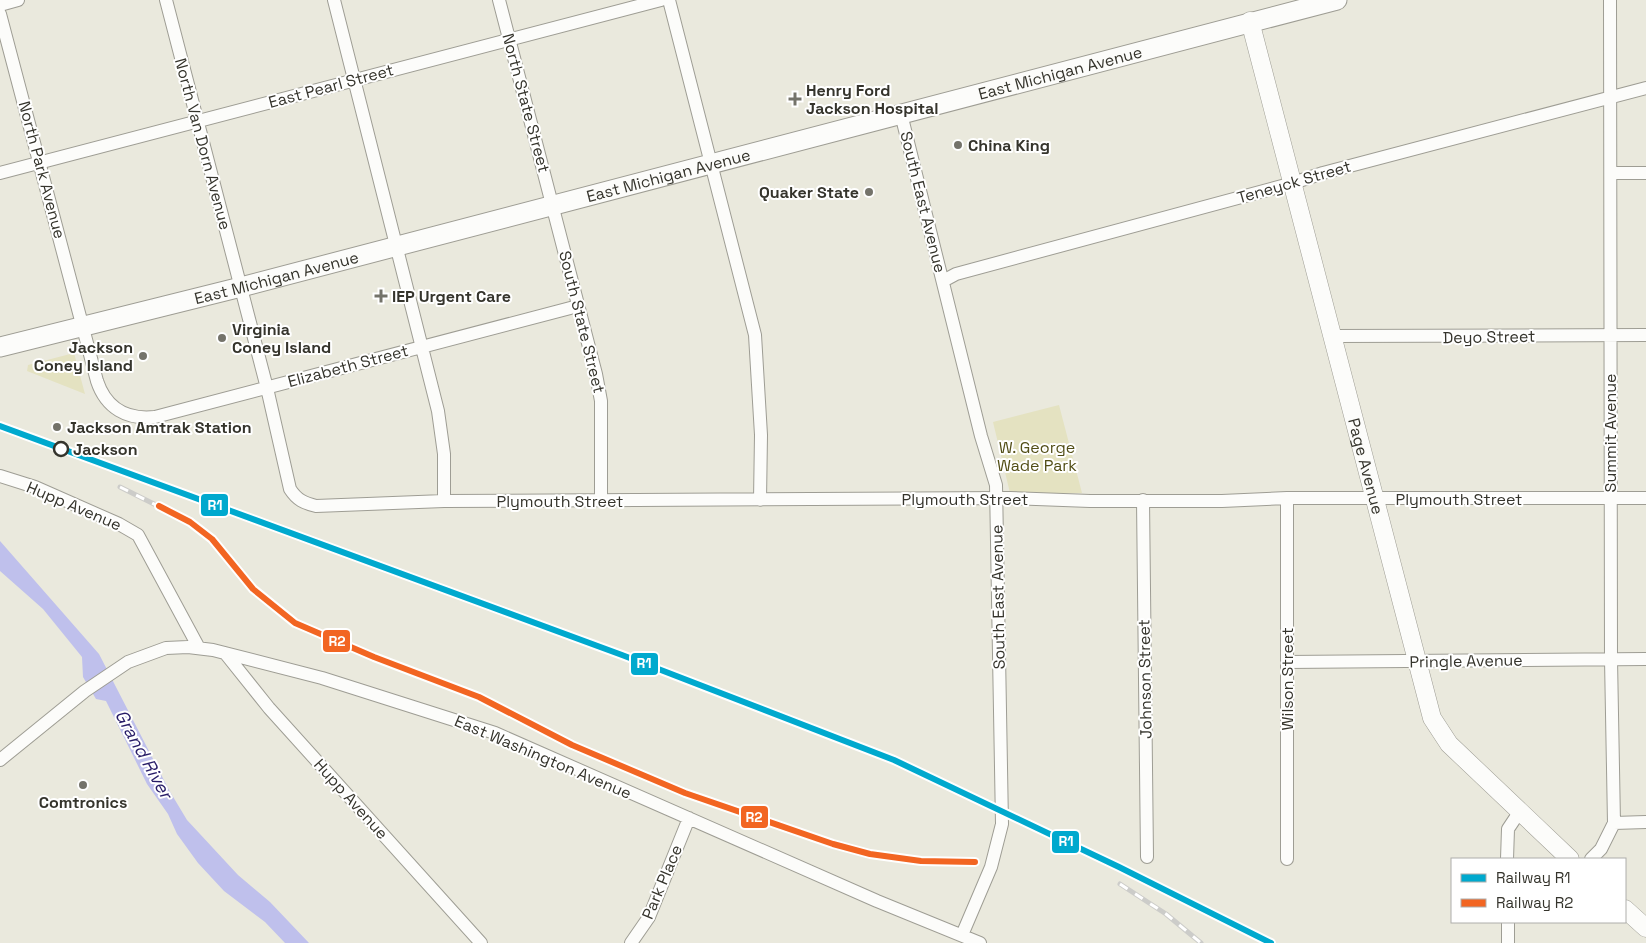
<svg xmlns="http://www.w3.org/2000/svg" width="1646" height="943" font-family="'Space Grotesk',sans-serif">
	<rect width="100%" height="100%" fill="#eae9dd"/>
	<!-- green -->
	<path fill="#e4e2c1" d="M74,353L85,394L27,371L28,365Z
		M1059,405L1082,493H1010L993,422Z"/>
	<!-- water -->
	<path fill="#bfc0ec" d="M0,541L99,654L169,790L187,820L238,875L270,902L309,943H285L265,922L224,891L198,863L177,834L168,814L147,784L106,701L96,699L83,677L82,657L43,609L0,571Z"/>
	<g fill="none" stroke-linecap="round" stroke-linejoin="round">
		<!-- street casing -->
		<g stroke="#9e9d94" stroke-width="14">
			<path id="street" d="M166,0L267,388L290,489C297,500 304,503 316,506L444,501L1010,498L1090,501H1222L1287,498H1646
				M334,0L438,411L444,454V501
				M499,0L596,374L601,401V501
				M669,0L755,335L761,435L760,500
				M0,5L18,0
				M0,14L97,381C106,408 127,420 155,417L578,306
				M901,114L981,436L996,485L1002,824L991,867L962,935
				M0,173L661,0
				M1611,173H1646
				M943,281L956,274L1293,183L1323,173L1646,88
				M1332,336L1646,335
				M0,476L35,487L119,524L138,535L199,648
				M1143,500L1147,857
				M225,653L269,708L481,943
				M1287,662L1646,659
				M0,760L85,691L128,662L166,648L188,647L213,650L322,678L495,733L877,901L980,943
				M1614,823L1646,822
				M1287,859V498
				M1507,859L1508,829L1520,811
				M1591,859L1601,849L1614,823L1611,659L1610,0
				M1508,922V943
				M631,943L649,917L689,818"/>
		</g>
		<!-- secondary casing -->
		<g stroke="#9e9d94" stroke-width="19">
			<g id="secondary">
				<path id="s1" d="M1250,21L1432,718L1449,744L1570,859"/>
				<path d="M1625,909L1646,928"/>
			</g>
		</g>
		<!-- primary casing -->
		<g stroke="#9e9d94" stroke-width="21">
			<g id="primary">
				<path id="s2" d="M0,347L241,287L1337,0"/>
			</g>
		</g>
		<!-- street -->
		<use href="#street" stroke="#fcfcfa" stroke-width="12"/>
		<!-- secondary -->
		<use href="#secondary" stroke="#fcfcfa" stroke-width="18"/>
		<!-- primary -->
		<use href="#primary" stroke="#fcfcfa" stroke-width="19"/>
		<!-- rail casing -->
		<g stroke="#ccccc9" stroke-width="5">
			<path id="rail" d="M120,487L190,522L212,539L265,600L295,623L318,634L479,697L521,718L550,735L685,793L833,844L870,854L921,861L975,862
				M1120,884L1166,914L1201,943"/>
		</g>
		<!-- rail -->
		<use href="#rail" stroke="#fff" stroke-width="3" stroke-dasharray="9" stroke-linecap="butt"/>
		<!-- rail-1 casing -->
		<g stroke="#fff" stroke-width="10">
			<path id="rail-1" d="M0,426L622,655L894,760L1119,867L1271,943"/>
		</g>
		<!-- rail-2 casing -->
		<g stroke="#fff" stroke-width="10">
			<path id="rail-2" d="M159,506L190,522L212,539L253,589L295,623L374,657L479,697L572,745L685,793L833,844L870,854L921,861L975,862"/>
		</g>
		<!-- rail-1 -->
		<use href="#rail-1" stroke="#00a9ce" stroke-width="6"/>
		<!-- rail-2 -->
		<use href="#rail-2" stroke="#f26522" stroke-width="6"/>
	</g>
	<!-- markers -->
	<g fill="#74736a" stroke="#fff" stroke-width="2">
		<path d="M792.5 91.5h5v5h5v5h-5v5h-5v-5h-5v-5h5z"/>
		<circle cx="958" cy="145" r="5"/>
		<circle cx="869" cy="192" r="5"/>
		<path d="M378.5 288.5h5v5h5v5h-5v5h-5v-5h-5v-5h5z"/>
		<circle cx="222" cy="338" r="5"/>
		<circle cx="143" cy="356" r="5"/>
		<circle cx="57" cy="427" r="5"/>
		<circle cx="83" cy="785" r="5"/>
	</g>
	<circle fill="#fff" stroke="#35342c" stroke-width="2.5" cx="61" cy="449" r="7"/>
	<g text-anchor="middle" dominant-baseline="central" stroke-width="4" stroke-linejoin="round" paint-order="stroke">
		<!-- street labels -->
		<g font-size="16" fill="#35342c" stroke="#fff">
			<text stroke="none"><textPath href="#s2" startOffset="1095">East Michigan Avenue</textPath></text>
			<text transform="translate(331 86) rotate(-15)">East Pearl Street</text>
			<text transform="translate(526 103) rotate(75)">North State Street</text>
			<text transform="translate(203 144) rotate(75)">North Van Dorn Avenue</text>
			<text transform="translate(42 170) rotate(75)">North Park Avenue</text>
			<text stroke="none"><textPath href="#s2" startOffset="690">East Michigan Avenue</textPath></text>
			<text transform="translate(1294 182) rotate(-16)">Teneyck Street</text>
			<text transform="translate(923 202) rotate(76)">South East Avenue</text>
			<text stroke="none"><textPath href="#s2" startOffset="285">East Michigan Avenue</textPath></text>
			<text transform="translate(582 322) rotate(76)">South State Street</text>
			<text transform="translate(1489 337) rotate(-1)">Deyo Street</text>
			<text transform="translate(348 366) rotate(-15)">Elizabeth Street</text>
			<text transform="translate(1610 433) rotate(-90)">Summit Avenue</text>
			<text stroke="none"><textPath href="#s1" startOffset="460">Page Avenue</textPath></text>
			<text x="965" y="499">Plymouth Street</text>
			<text x="1459" y="499">Plymouth Street</text>
			<text x="560" y="501">Plymouth Street</text>
			<text transform="translate(74 506) rotate(23)">Hupp Avenue</text>
			<text transform="translate(998 597) rotate(-91)">South East Avenue</text>
			<text transform="translate(1466 661) rotate(-1)">Pringle Avenue</text>
			<text transform="translate(1145 679) rotate(-91)">Johnson Street</text>
			<text transform="translate(1287 679) rotate(-90)">Wilson Street</text>
			<text transform="translate(543 757) rotate(23)">East Washington Avenue</text>
			<text transform="translate(351 799) rotate(48)">Hupp Avenue</text>
			<text transform="translate(662 882) rotate(-67)">Park Place</text>
		</g>
		<!-- poi labels -->
		<g font-size="16" font-weight="bold" fill="#35342c" stroke="#fff" text-anchor="start">
			<text x="806" y="90">Henry Ford<tspan x="806" dy="18">Jackson Hospital</tspan></text>
			<text x="968" y="145">China King</text>
			<text x="859" y="192" text-anchor="end">Quaker State</text>
			<text x="392" y="296">IEP Urgent Care</text>
			<text x="232" y="329">Virginia<tspan x="232" dy="18">Coney Island</tspan></text>
			<text x="133" y="347" text-anchor="end">Jackson<tspan x="133" dy="18">Coney Island</tspan></text>
			<text x="67" y="427">Jackson Amtrak Station</text>
			<text x="83" y="802" text-anchor="middle">Comtronics</text>
		</g>
		<!-- park labels -->
		<g font-size="16" fill="#524e16" stroke="#fff">
			<text x="1037" y="447">W. George<tspan x="1037" dy="18">Wade Park</tspan></text>
		</g>
		<!-- stop labels -->
		<g font-size="16" font-weight="bold" fill="#35342c" stroke="#fff" text-anchor="start">
			<text x="73" y="449">Jackson</text>
		</g>
		<!-- water labels -->
		<g font-size="18" font-style="italic" fill="#271c67" stroke="#fff">
			<text transform="translate(144 754) rotate(61)">Grand River</text>
		</g>
	</g>
	<g stroke="#fff" stroke-width="2">
		<rect x="200" y="493" width="29" height="24" rx="5" fill="#00a9ce"/>
		<rect x="322" y="629" width="29" height="24" rx="5" fill="#f26522"/>
		<rect x="630" y="652" width="29" height="24" rx="5" fill="#00a9ce"/>
		<rect x="740" y="805" width="29" height="24" rx="5" fill="#f26522"/>
		<rect x="1051" y="830" width="29" height="24" rx="5" fill="#00a9ce"/>
	</g>
	<g font-size="14" text-anchor="middle" font-weight="bold" fill="#fff">
		<text x="215" y="510">R1</text>
		<text x="337" y="646">R2</text>
		<text x="644" y="668">R1</text>
		<text x="754" y="822">R2</text>
		<text x="1066" y="846">R1</text>
	</g>
	<!-- legend -->
	<rect x="1451" y="858" width="175" height="65" fill="#ffffff" stroke="#aeaeab"/>
	<rect x="1461" y="874" width="25" height="8" fill="#00a9ce" stroke="#aeaeab"/>
	<text x="1496" y="883" font-size="15" fill="#35342c">Railway R1</text>
	<rect x="1461" y="899" width="25" height="8" fill="#f26522" stroke="#aeaeab"/>
	<text x="1496" y="908" font-size="15" fill="#35342c">Railway R2</text>
</svg>
